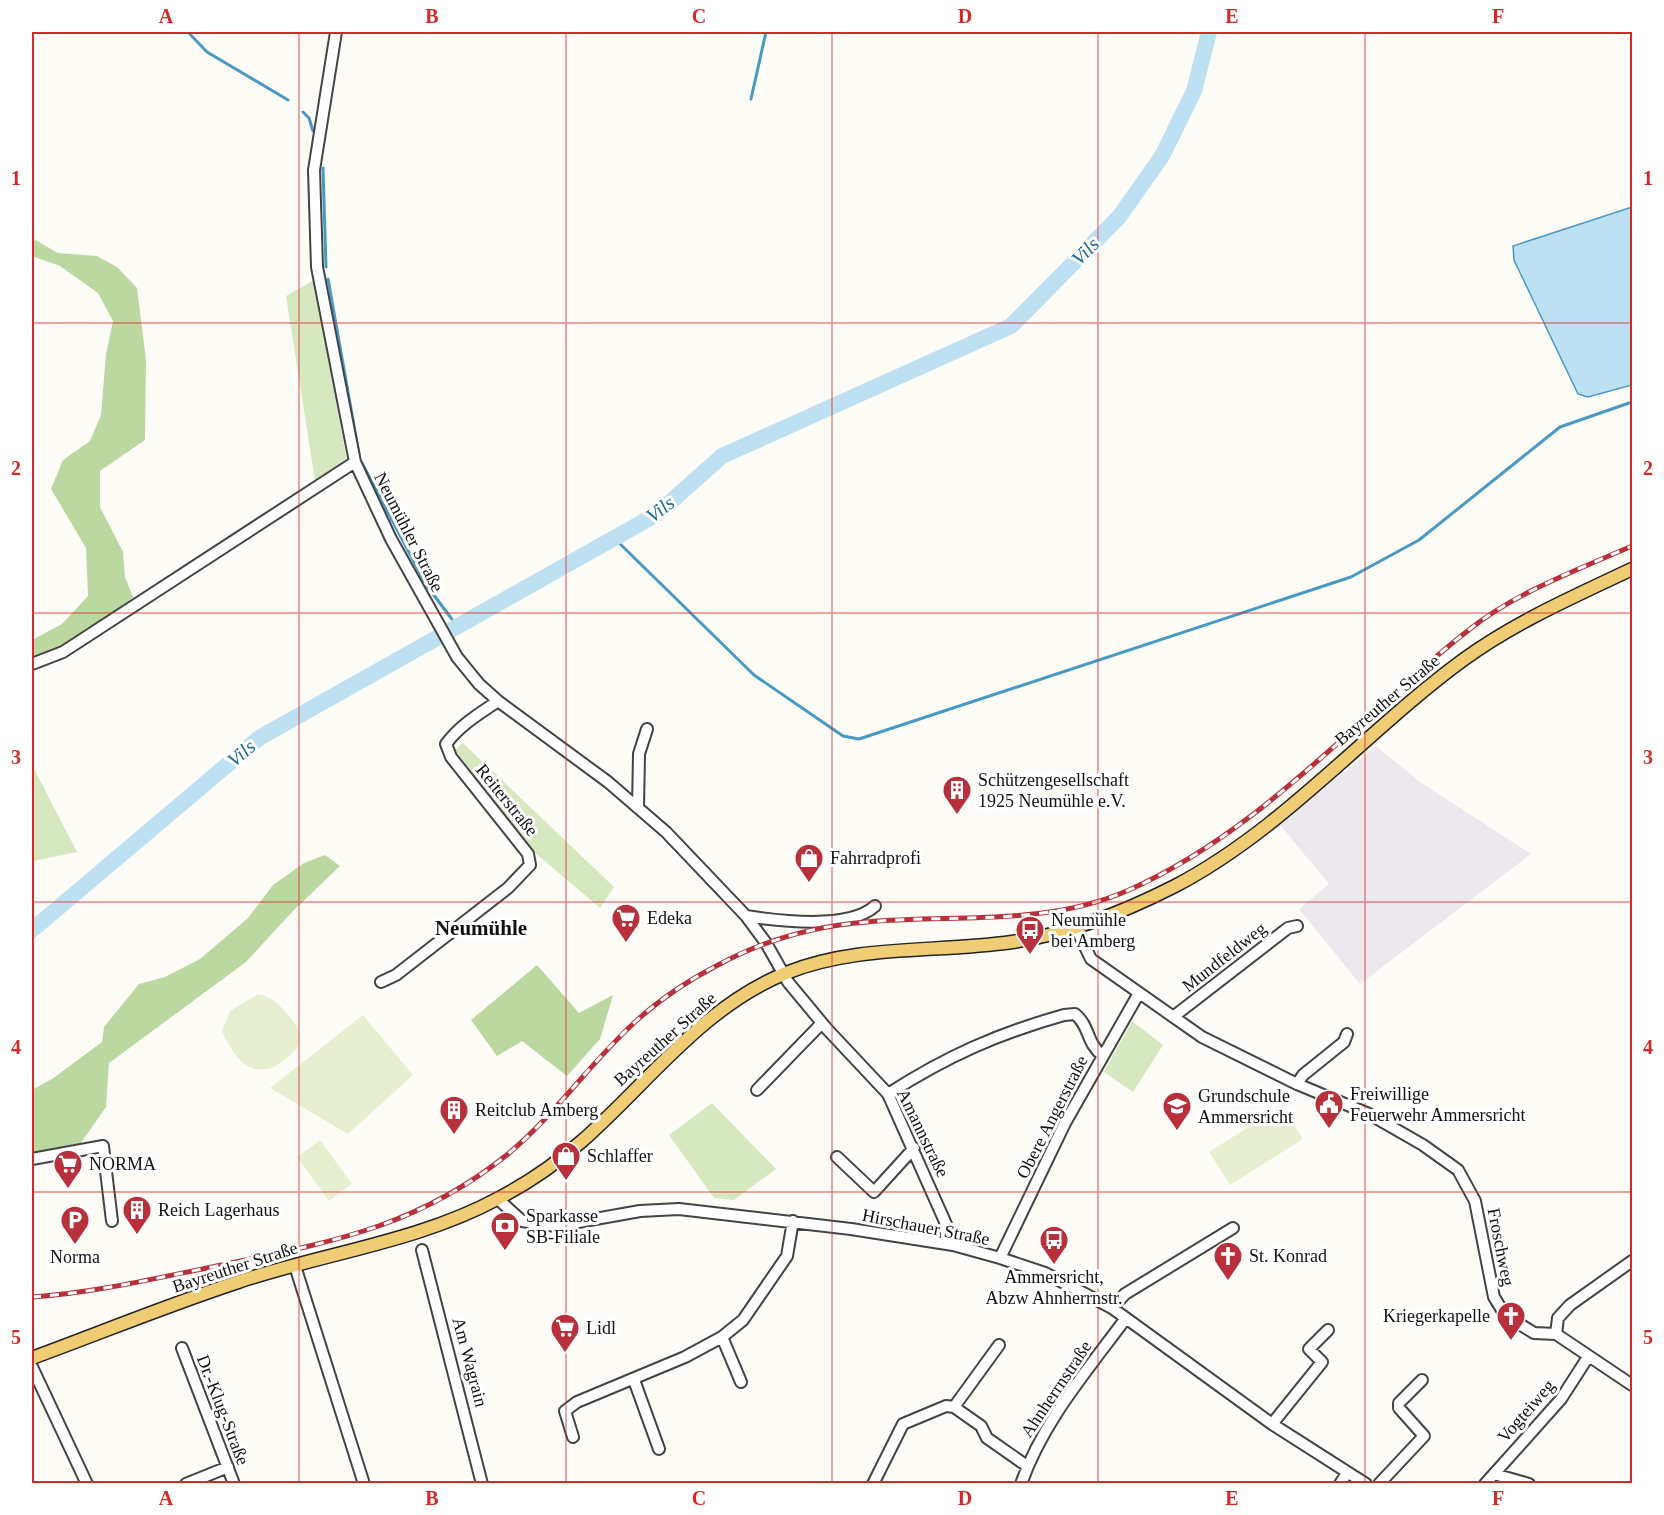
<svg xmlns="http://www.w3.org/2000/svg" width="1664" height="1515" font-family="'Times New Roman',serif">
	<rect width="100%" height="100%" fill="#fefcf6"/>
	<!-- industrial -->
	<path fill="#ede7ee" d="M1376,746L1420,782L1531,854L1360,984L1299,909L1329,884L1280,825Z"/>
	<!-- green -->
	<path fill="#d6e8c0" d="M314,280L347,461L315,481L286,296Z
		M463,743L614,887L600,908L534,852L455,750Z
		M32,765L77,852L32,861Z
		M1132,1021L1163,1045L1133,1092L1104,1072Z
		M712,1103L776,1169L734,1200L714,1198L669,1135Z"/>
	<!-- forest -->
	<path fill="#bbd8a0" d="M32,238L58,253L97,256L117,267L137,288L146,360L145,440L100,471V507L123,552L125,577L133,597C103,625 68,645 32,663V640L62,624L88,596L86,548L51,489L63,460L90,441L101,415L106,354L113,321L98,293L60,266L32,256Z
		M325,855L340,866L292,912L246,962L109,1063L106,1107L78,1147L32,1153V1090L52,1079L102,1042L104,1027L139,984L165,977L200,959L248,918L273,885L304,863Z
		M537,965L579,1013L613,995L600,1039L567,1076L522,1041L497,1056L471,1020Z"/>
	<!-- pitch -->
	<path fill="#e6f0d1" d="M258,994C271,997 276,1002 285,1011C292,1019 300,1028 300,1039C299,1047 293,1053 287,1058C256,1084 236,1063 222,1031L230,1011Z
		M363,1015L413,1075L348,1134L270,1088Z
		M1282,1106L1303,1139L1230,1185L1209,1152Z
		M320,1140L352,1184L329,1201L297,1157Z"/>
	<!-- water -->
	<path fill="#bde1f3" stroke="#4899c5" stroke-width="1.5" d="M1632,207V385L1588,397L1578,394L1514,260L1513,246Z"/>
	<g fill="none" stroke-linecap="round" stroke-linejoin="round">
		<!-- stream -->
		<path stroke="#4899c5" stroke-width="3" d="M188,32L207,52L288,100
			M751,99L766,32
			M303,112L309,118L313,131
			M323,168L326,267
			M328,279L359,454
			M362,463L424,581
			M614,538L754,675L843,736L859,739L1351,577L1419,540L1560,427L1632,402
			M427,586L457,626"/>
		<!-- river -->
		<path stroke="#bde1f3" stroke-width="16" d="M32,930L259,738L657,514L722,456L1011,326L1119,217L1162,156L1194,91L1209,32"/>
		<!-- minor casing -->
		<g stroke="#444" stroke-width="14">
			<path id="minor" d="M336,32L314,170L317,267L355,462L391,539L457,657L479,684L498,701L608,782L666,832L746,916L766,943L788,982L827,1029L888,1094L946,1224V1244
				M32,664L63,652L355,462
				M638,808L639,754L647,729
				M746,916C779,921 849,930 875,906
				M1076,928L1091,959L1202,1037L1297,1084L1369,1114L1423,1145L1458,1170L1475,1201L1494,1297L1505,1315L1534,1333L1556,1334
				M381,982L396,975L508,888L530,865L528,854L451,757L446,744C460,725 479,714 498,701
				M1173,1017L1288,928L1297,926
				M1297,1084L1303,1075L1344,1042L1347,1034
				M757,1090L822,1023
				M888,1094C947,1056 997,1034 1064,1015L1075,1014C1090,1026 1086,1043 1103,1056
				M837,1157L874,1192L914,1148
				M32,1159L103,1146L112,1221
				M498,1199L522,1221L556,1226L640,1211L679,1209L851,1229L953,1245L1000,1258L1045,1273L1112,1308L1272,1424L1366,1484
				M422,1250L482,1484
				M1000,1258L1065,1123L1139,993
				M295,1266L364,1484
				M1112,1308L1125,1294L1233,1228
				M1556,1334L1558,1318L1570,1305L1632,1261
				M1556,1334L1632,1385
				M722,1337L741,1382
				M182,1348L234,1484
				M32,1367L87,1484
				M634,1380L659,1449
				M954,1407L999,1345
				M1272,1424L1322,1362L1309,1349L1328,1330
				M573,1437L565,1411L577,1402L685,1357L722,1337L743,1320L787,1256L793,1221
				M1494,1474L1529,1484
				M186,1484L228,1467
				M873,1484L903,1424L946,1406L954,1407L981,1426L987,1438L1027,1466
				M1021,1484C1043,1421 1087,1371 1126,1318
				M1340,1484L1347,1473
				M1379,1484L1424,1436L1399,1408V1403L1422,1380
				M1485,1484L1561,1399L1588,1357"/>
		</g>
		<!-- major casing -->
		<g stroke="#222" stroke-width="15">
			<path id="major" d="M32,1358C100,1333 168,1305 238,1282C324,1253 418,1242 499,1198C528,1183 558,1162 582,1141C648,1083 702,1007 786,973C858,944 936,953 1012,942C1069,934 1124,912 1175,886C1284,829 1366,731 1463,660C1515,622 1575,596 1632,569"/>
		</g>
		<!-- minor -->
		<use href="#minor" stroke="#fff" stroke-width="10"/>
		<!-- major -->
		<use href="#major" stroke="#f0cd74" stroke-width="12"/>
		<!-- rail casing -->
		<g stroke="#b9303d" stroke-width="5">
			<path id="rail" d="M32,1297C93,1293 152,1279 212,1267C326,1243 415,1229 508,1154C555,1115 590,1063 635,1022C660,999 689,980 718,965C764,940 815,926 867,922C955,914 1045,927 1129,890C1262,831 1357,717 1470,629C1517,592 1577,570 1632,546"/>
		</g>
		<!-- rail -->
		<use href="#rail" stroke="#fff" stroke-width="3" stroke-dasharray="9" stroke-linecap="butt"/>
	</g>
	<!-- grid -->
	<path fill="none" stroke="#d62828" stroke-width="1.5" stroke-opacity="0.55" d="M299,32V1484M566,32V1484M832,32V1484M1098,32V1484M1365,32V1484M32,323H1632M32,613H1632M32,902H1632M32,1192H1632"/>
	<!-- icons -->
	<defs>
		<g id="building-pin" transform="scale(1.5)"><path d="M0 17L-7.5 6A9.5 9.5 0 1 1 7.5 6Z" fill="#b9303d" stroke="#fff"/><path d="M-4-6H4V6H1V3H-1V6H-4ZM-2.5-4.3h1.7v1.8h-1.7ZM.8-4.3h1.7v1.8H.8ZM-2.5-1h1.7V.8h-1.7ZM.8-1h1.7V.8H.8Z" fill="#fff"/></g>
		<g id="shop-pin" transform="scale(1.5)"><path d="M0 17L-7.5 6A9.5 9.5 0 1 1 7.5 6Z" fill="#b9303d" stroke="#fff"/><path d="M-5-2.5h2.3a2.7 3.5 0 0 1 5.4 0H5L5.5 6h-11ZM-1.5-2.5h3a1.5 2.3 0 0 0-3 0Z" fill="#fff"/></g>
		<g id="supermarket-pin" transform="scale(1.5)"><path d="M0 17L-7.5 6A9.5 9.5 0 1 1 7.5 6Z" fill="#b9303d" stroke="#fff"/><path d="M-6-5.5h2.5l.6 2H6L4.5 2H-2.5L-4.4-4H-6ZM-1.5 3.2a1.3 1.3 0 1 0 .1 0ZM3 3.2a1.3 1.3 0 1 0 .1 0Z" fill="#fff"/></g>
		<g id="bus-pin" transform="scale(1.5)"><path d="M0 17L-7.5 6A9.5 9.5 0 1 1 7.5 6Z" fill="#b9303d" stroke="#fff"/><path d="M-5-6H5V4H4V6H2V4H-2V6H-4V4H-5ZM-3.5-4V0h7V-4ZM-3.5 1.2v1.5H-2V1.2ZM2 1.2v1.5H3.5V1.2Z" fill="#fff"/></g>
		<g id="civic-pin" transform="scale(1.5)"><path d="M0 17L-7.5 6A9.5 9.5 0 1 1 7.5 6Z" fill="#b9303d" stroke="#fff"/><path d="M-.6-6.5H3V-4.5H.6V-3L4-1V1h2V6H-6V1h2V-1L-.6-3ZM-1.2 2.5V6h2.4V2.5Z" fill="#fff"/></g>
		<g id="school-pin" transform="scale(1.5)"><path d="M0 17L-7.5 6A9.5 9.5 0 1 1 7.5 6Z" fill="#b9303d" stroke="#fff"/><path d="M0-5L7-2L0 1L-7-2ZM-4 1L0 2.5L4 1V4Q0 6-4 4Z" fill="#fff"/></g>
		<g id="parking-pin" transform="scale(1.5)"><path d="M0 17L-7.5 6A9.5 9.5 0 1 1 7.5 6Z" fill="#b9303d" stroke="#fff"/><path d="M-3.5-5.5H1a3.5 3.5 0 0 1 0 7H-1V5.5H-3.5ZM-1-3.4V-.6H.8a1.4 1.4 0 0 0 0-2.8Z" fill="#fff"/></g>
		<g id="bank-pin" transform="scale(1.5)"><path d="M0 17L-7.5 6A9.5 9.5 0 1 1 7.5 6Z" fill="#b9303d" stroke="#fff"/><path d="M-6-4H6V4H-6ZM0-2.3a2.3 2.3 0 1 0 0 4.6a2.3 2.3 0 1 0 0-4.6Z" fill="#fff"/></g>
		<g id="church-pin" transform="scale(1.5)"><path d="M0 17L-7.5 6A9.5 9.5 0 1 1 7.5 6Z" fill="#b9303d" stroke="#fff"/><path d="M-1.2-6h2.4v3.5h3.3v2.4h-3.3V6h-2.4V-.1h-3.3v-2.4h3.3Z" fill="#fff"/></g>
	</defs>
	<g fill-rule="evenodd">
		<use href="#building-pin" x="957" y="790"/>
		<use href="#shop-pin" x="809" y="858"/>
		<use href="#supermarket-pin" x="626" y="918"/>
		<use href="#bus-pin" x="1030" y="930"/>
		<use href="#civic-pin" x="1329" y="1104"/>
		<use href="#school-pin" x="1177" y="1106"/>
		<use href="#building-pin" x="454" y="1110"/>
		<use href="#shop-pin" x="566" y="1156"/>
		<use href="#supermarket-pin" x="68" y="1164"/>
		<use href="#building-pin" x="137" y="1210"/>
		<use href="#parking-pin" x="75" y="1220"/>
		<use href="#bank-pin" x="505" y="1226"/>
		<use href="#bus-pin" x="1054" y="1240"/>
		<use href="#church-pin" x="1228" y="1256"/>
		<use href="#church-pin" x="1511" y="1316"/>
		<use href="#supermarket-pin" x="565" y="1328"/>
	</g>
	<g text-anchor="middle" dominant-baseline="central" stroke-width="6" stroke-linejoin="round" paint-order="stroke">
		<!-- street labels -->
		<g font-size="18" fill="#111" stroke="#fff">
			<text transform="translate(409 532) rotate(63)">Neumühler Straße</text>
			<text transform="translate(1387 700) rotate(-40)">Bayreuther Straße</text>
			<text transform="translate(507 800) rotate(51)">Reiterstraße</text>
			<text transform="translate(1224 957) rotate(-38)">Mundfeldweg</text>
			<text transform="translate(665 1039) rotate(-42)">Bayreuther Straße</text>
			<text transform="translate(1052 1117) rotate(-63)">Obere Angerstraße</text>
			<text transform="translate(923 1133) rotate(64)">Amannstraße</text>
			<text transform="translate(926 1227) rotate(11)">Hirschauer Straße</text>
			<text transform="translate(1501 1247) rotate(79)">Froschweg</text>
			<text transform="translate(235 1267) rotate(-18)">Bayreuther Straße</text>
			<text transform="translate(470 1362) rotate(75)">Am Wagrain</text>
			<text transform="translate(1056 1389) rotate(-56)">Ahnherrnstraße</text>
			<text transform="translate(223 1410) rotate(69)">Dr.-Klug-Straße</text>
			<text transform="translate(1526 1411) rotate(-49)">Vogteiweg</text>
		</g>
		<!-- poi labels -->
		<g font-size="18" fill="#111" stroke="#fff" text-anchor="start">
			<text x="978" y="780">Schützengesellschaft<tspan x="978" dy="21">1925 Neumühle e.V.</tspan></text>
			<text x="830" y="858">Fahrradprofi</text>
			<text x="647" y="918">Edeka</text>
			<text x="1051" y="920">Neumühle<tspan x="1051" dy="21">bei Amberg</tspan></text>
			<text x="1350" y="1094">Freiwillige<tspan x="1350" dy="21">Feuerwehr Ammersricht</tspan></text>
			<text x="1198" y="1096">Grundschule<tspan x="1198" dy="21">Ammersricht</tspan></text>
			<text x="475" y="1110">Reitclub Amberg</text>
			<text x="587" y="1156">Schlaffer</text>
			<text x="89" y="1164">NORMA</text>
			<text x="158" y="1210">Reich Lagerhaus</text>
			<text x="526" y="1216">Sparkasse<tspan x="526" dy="21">SB-Filiale</tspan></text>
			<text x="1249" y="1256">St. Konrad</text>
			<text x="75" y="1257" text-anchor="middle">Norma</text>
			<text x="1054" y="1277" text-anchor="middle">Ammersricht,<tspan x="1054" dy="21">Abzw Ahnherrnstr.</tspan></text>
			<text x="1490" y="1316" text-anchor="end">Kriegerkapelle</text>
			<text x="586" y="1328">Lidl</text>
		</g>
		<!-- water labels -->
		<g font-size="20" font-style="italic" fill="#206b9c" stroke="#fff">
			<text transform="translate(1085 251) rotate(-45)">Vils</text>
			<text transform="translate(660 509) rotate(-37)">Vils</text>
			<text transform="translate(241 753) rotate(-40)">Vils</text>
		</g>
		<!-- quarter labels -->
		<g font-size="21" font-weight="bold" fill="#111" stroke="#fff">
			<text x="481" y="928">Neumühle</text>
		</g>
	</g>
	<!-- border -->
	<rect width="1664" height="1515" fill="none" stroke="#ffffff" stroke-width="66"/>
	<rect x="33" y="33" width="1598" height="1449" fill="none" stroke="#d62828" stroke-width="2"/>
	<g font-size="20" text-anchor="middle" font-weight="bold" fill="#d62828">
		<text x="166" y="23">A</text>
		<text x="432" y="23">B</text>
		<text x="699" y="23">C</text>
		<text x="965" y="23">D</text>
		<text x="1232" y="23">E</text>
		<text x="1498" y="23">F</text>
		<text x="16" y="185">1</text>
		<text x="1648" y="185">1</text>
		<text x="16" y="475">2</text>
		<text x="1648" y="475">2</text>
		<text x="16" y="764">3</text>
		<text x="1648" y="764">3</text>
		<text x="16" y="1054">4</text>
		<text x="1648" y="1054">4</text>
		<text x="16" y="1344">5</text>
		<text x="1648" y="1344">5</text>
		<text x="166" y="1505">A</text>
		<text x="432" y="1505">B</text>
		<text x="699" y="1505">C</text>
		<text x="965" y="1505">D</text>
		<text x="1232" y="1505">E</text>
		<text x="1498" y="1505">F</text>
	</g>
</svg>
